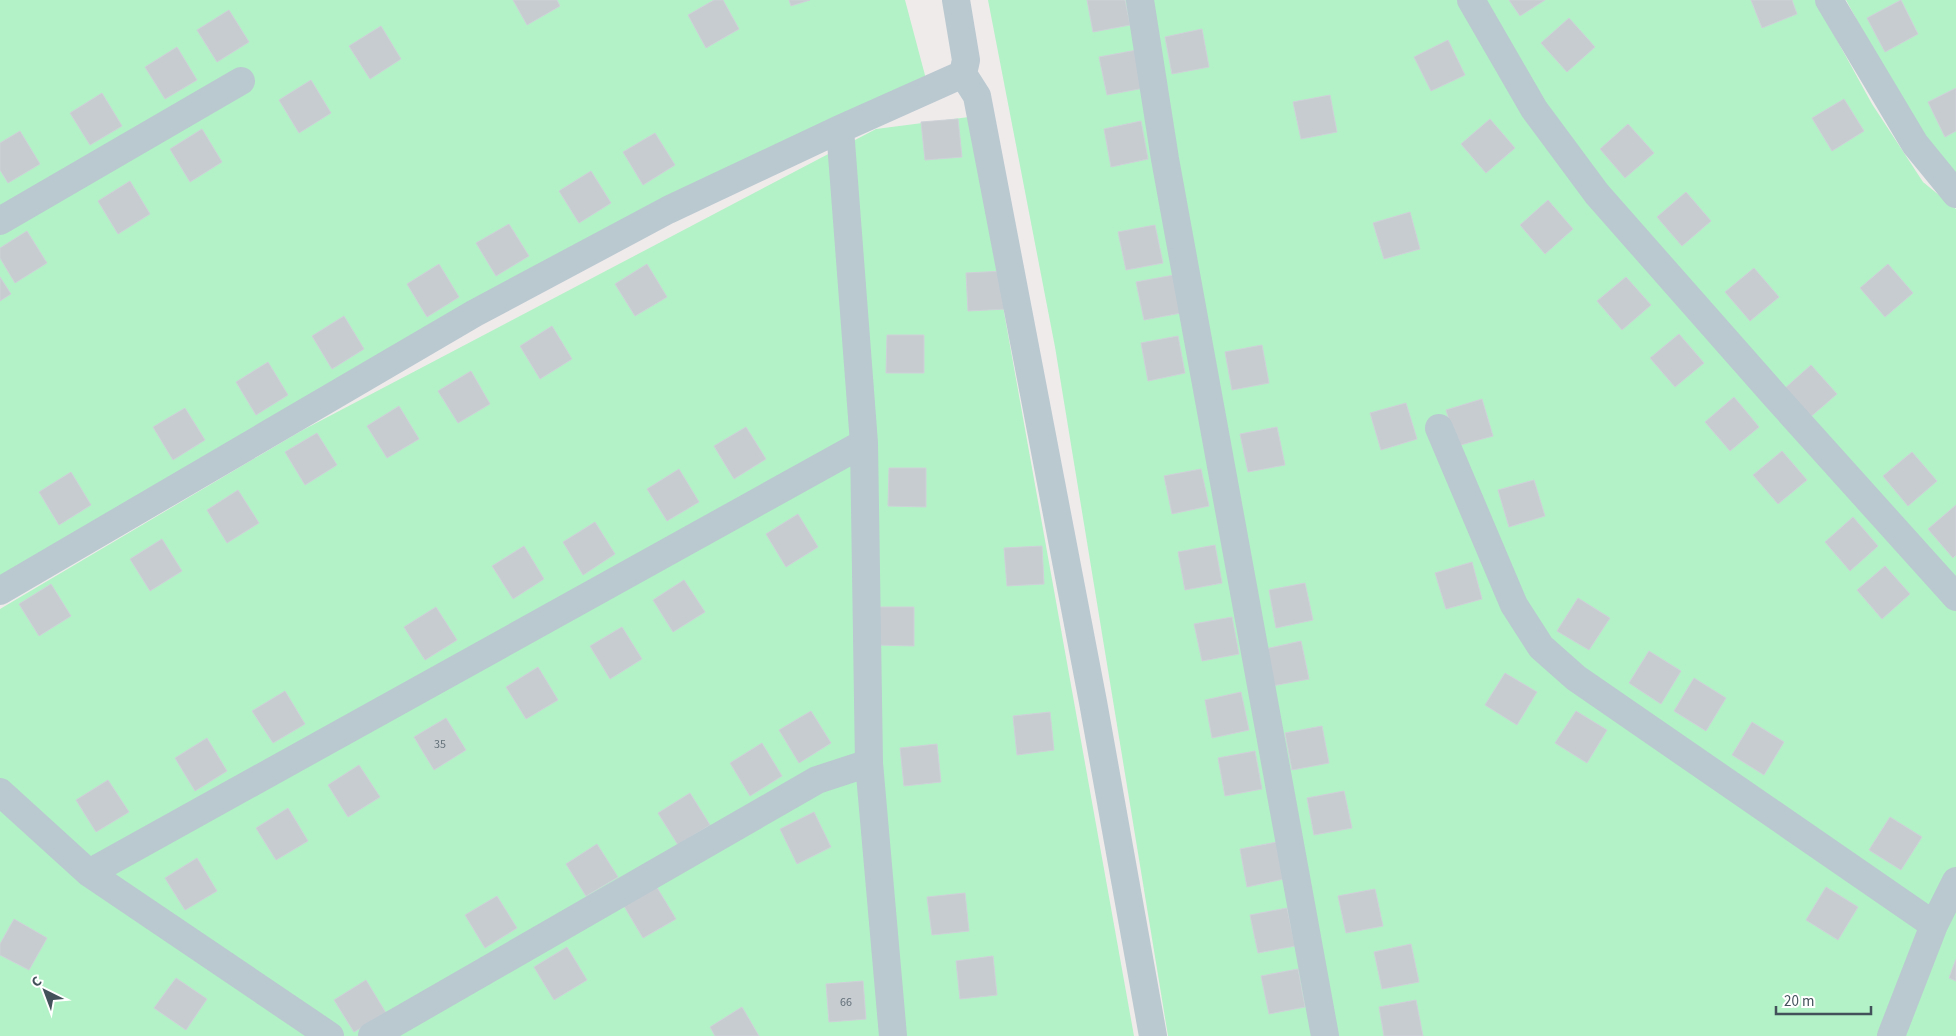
<svg xmlns="http://www.w3.org/2000/svg" width="1956" height="1036" font-family="'Source Sans 3',sans-serif">
	<rect width="100%" height="100%" fill="#efebeb"/>
	<!-- green -->
	<path fill="#b3f2c6" d="M0,0H905L926,79L0,580Z
		M988,0H1815L1872,104L1923,182L1956,209V1036H1168L1055,347Z
		M1846,0H1956V175L1912,121Z
		M969,117L1134,1036H0V609L301,431L876,129Z"/>
	<!-- building -->
	<path fill="#c7ccd1" stroke="#ced2d8" d="M513,0H557L560,6L527,25Z
		M714,0H723L739,29L706,48L688,15Z
		M789,0H810L791,6Z
		M1087,0H1125L1130,25L1093,32Z
		M1509,0H1545L1520,16Z
		M1751,0H1792L1797,14L1762,28Z
		M1901,0L1918,34L1885,52L1867,18Z
		M229,10L249,42L217,62L197,30Z
		M1569,18L1595,47L1567,72L1541,43Z
		M381,26L401,59L370,79L349,46Z
		M1202,29L1209,67L1172,74L1165,37Z
		M1448,40L1465,75L1431,91L1414,57Z
		M177,47L197,80L165,99L145,67Z
		M1137,50L1144,88L1107,95L1099,57Z
		M311,80L331,113L299,133L279,100Z
		M1956,88V131L1945,137L1928,102Z
		M102,93L122,126L90,145L70,113Z
		M1330,95L1337,132L1301,139L1293,102Z
		M1844,99L1864,131L1832,151L1812,118Z
		M958,119L962,157L925,160L921,122Z
		M1490,119L1515,148L1486,173L1461,144Z
		M1141,121L1148,159L1111,167L1104,129Z
		M1628,124L1654,153L1625,178L1600,149Z
		M202,129L222,162L190,182L170,149Z
		M20,131L40,164L8,183L0,170V143Z
		M655,133L675,165L643,185L623,152Z
		M591,171L611,203L579,223L559,191Z
		M130,181L150,214L118,234L98,201Z
		M1686,192L1711,221L1682,246L1657,217Z
		M1548,200L1573,229L1545,254L1520,225Z
		M1410,212L1420,249L1384,259L1373,223Z
		M509,224L529,256L496,276L476,243Z
		M1155,225L1163,263L1126,270L1118,232Z
		M27,231L47,263L15,283L0,258V248Z
		M439,264L459,297L427,317L407,284Z
		M647,264L667,297L635,316L615,284Z
		M1888,264L1913,293L1885,317L1860,288Z
		M1754,268L1779,297L1750,321L1725,292Z
		M1004,271L1006,309L968,311L966,273Z
		M1174,275L1181,313L1144,320L1136,282Z
		M0,277L11,294L0,301Z
		M1626,277L1651,305L1622,330L1597,301Z
		M344,316L364,349L332,369L312,336Z
		M552,326L572,359L540,379L520,346Z
		M1679,334L1704,363L1675,387L1650,358Z
		M887,335H924V373H886Z
		M1178,336L1185,373L1148,381L1141,343Z
		M1262,345L1269,383L1232,390L1225,352Z
		M268,362L288,395L256,415L236,382Z
		M1811,365L1837,394L1808,419L1783,390Z
		M471,371L490,404L458,423L438,391Z
		M1734,397L1759,427L1730,451L1705,422Z
		M1482,399L1493,436L1457,446L1446,410Z
		M1406,403L1417,439L1381,450L1370,413Z
		M399,406L419,439L387,458L367,426Z
		M185,408L205,440L173,460L153,427Z
		M746,427L766,459L734,479L714,446Z
		M1277,427L1285,465L1248,472L1240,434Z
		M317,433L337,465L305,485L285,452Z
		M1782,451L1807,480L1778,504L1753,475Z
		M1912,452L1937,481L1908,506L1883,476Z
		M889,468H926V507L888,506Z
		M679,469L699,502L667,521L647,489Z
		M1201,469L1209,506L1172,514L1164,476Z
		M71,472L91,505L59,525L39,492Z
		M1534,480L1545,516L1509,527L1498,490Z
		M238,490L259,523L227,543L207,510Z
		M1956,505V555L1953,558L1928,529Z
		M798,514L818,547L786,567L766,534Z
		M1853,517L1878,546L1850,571L1825,542Z
		M595,522L615,554L583,575L563,542Z
		M162,539L182,571L150,591L130,559Z
		M1215,545L1222,583L1185,590L1178,552Z
		M524,546L544,579L513,599L492,566Z
		M1042,546L1044,584L1007,586L1004,548Z
		M1472,562L1482,599L1446,609L1435,573Z
		M1885,566L1910,594L1882,619L1857,590Z
		M684,580L705,612L673,632L653,600Z
		M1305,583L1313,620L1276,628L1269,590Z
		M51,584L71,616L39,636L19,604Z
		M1578,598L1610,618L1589,650L1557,631Z
		M436,607L457,640L425,660L404,627Z
		M877,607H914V646L876,645Z
		M1232,617L1239,654L1202,661L1194,624Z
		M622,627L642,659L610,679L590,646Z
		M1301,641L1309,679L1272,686L1265,649Z
		M1649,651L1681,671L1661,704L1629,683Z
		M538,667L558,700L526,719L506,687Z
		M1505,673L1537,692L1517,725L1485,705Z
		M1694,678L1726,698L1706,731L1674,711Z
		M285,691L305,724L273,743L252,711Z
		M1241,692L1249,730L1212,738L1205,700Z
		M811,711L831,743L799,763L779,730Z
		M1576,711L1607,730L1587,763L1555,743Z
		M1050,712L1054,750L1017,755L1013,716Z
		M446,718L466,750L434,770L414,737Z
		M1752,722L1784,742L1764,775L1732,755Z
		M1322,726L1329,763L1292,770L1285,733Z
		M207,738L227,771L195,791L175,758Z
		M762,743L782,776L750,796L730,763Z
		M937,744L941,782L904,786L900,748Z
		M1255,751L1262,789L1225,796L1218,758Z
		M359,765L380,797L348,817L328,785Z
		M108,780L129,812L96,832L76,800Z
		M1344,791L1352,828L1314,835L1307,798Z
		M690,793L710,825L678,845L658,813Z
		M288,808L308,841L276,860L256,828Z
		M814,812L831,847L797,864L780,829Z
		M1890,817L1922,837L1901,870L1869,850Z
		M1277,842L1284,879L1247,887L1240,849Z
		M597,844L618,877L586,896L566,864Z
		M197,858L217,891L185,910L165,878Z
		M656,886L676,919L643,938L624,906Z
		M1826,887L1858,907L1838,940L1806,920Z
		M1375,889L1383,926L1346,933L1338,896Z
		M965,893L969,931L932,935L927,897Z
		M497,896L517,928L485,948L465,915Z
		M1287,908L1295,946L1258,953L1250,915Z
		M14,919L47,938L29,970L0,955V944Z
		M1411,944L1419,982L1382,989L1374,952Z
		M567,947L587,980L554,1000L534,967Z
		M993,956L997,995L960,999L956,961Z
		M1956,959V981L1949,978Z
		M1298,969L1305,1007L1269,1014L1261,976Z
		M176,978L207,999L186,1030L154,1008Z
		M366,980L386,1013L354,1032L334,1000Z
		M863,981L866,1019L829,1022L826,984Z
		M1416,1000L1423,1036H1384L1379,1007Z
		M742,1007L759,1036H715L710,1027Z"/>
	<g fill="none" stroke-linecap="round" stroke-linejoin="round">
		<!-- minor -->
		<path stroke="#bac8d0" stroke-width="28" d="M956,0L966,60L963,74L977,96L1093,702L1153,1036
			M1140,0L1165,159L1325,1036
			M1471,0L1534,109L1597,194L1776,397L1956,597
			M1829,0L1915,144L1956,194
			M840,129L864,443L869,763L893,1036
			M0,221L241,81
			M1439,428L1514,605L1541,647L1576,678L1934,925
			M0,591L475,313L668,210L840,129L963,74
			M0,792L89,873L330,1036
			M89,873L864,443
			M372,1036L817,780L869,763
			M1891,1036L1934,925L1956,881"/>
	</g>
	<g text-anchor="middle" dominant-baseline="central" stroke-width="4" stroke-linejoin="round" paint-order="stroke">
		<!-- number labels -->
		<g font-size="12" fill="#637078">
			<text x="440" y="744">35</text>
			<text x="846" y="1002">66</text>
		</g>
	</g>
	<!-- north arrow -->
	<g transform="translate(45 991) rotate(318)" stroke="#ffffff" stroke-width="4" paint-order="stroke">
	<path d="M0-4L9 19L0 12L-9 19Z" fill="#42515a"/>
	<text y="-8" font-size="14" font-weight="bold" text-anchor="middle" fill="#42515a">С</text>
	</g>
	<!-- scale -->
	<path d="M1776 1006v8h95v-8" fill="none" stroke="#42515a" stroke-width="2.5"/>
	<text x="1784" y="1006" font-size="15" fill="#42515a" stroke="#ffffff" stroke-width="4" paint-order="stroke">20 m</text>
</svg>
